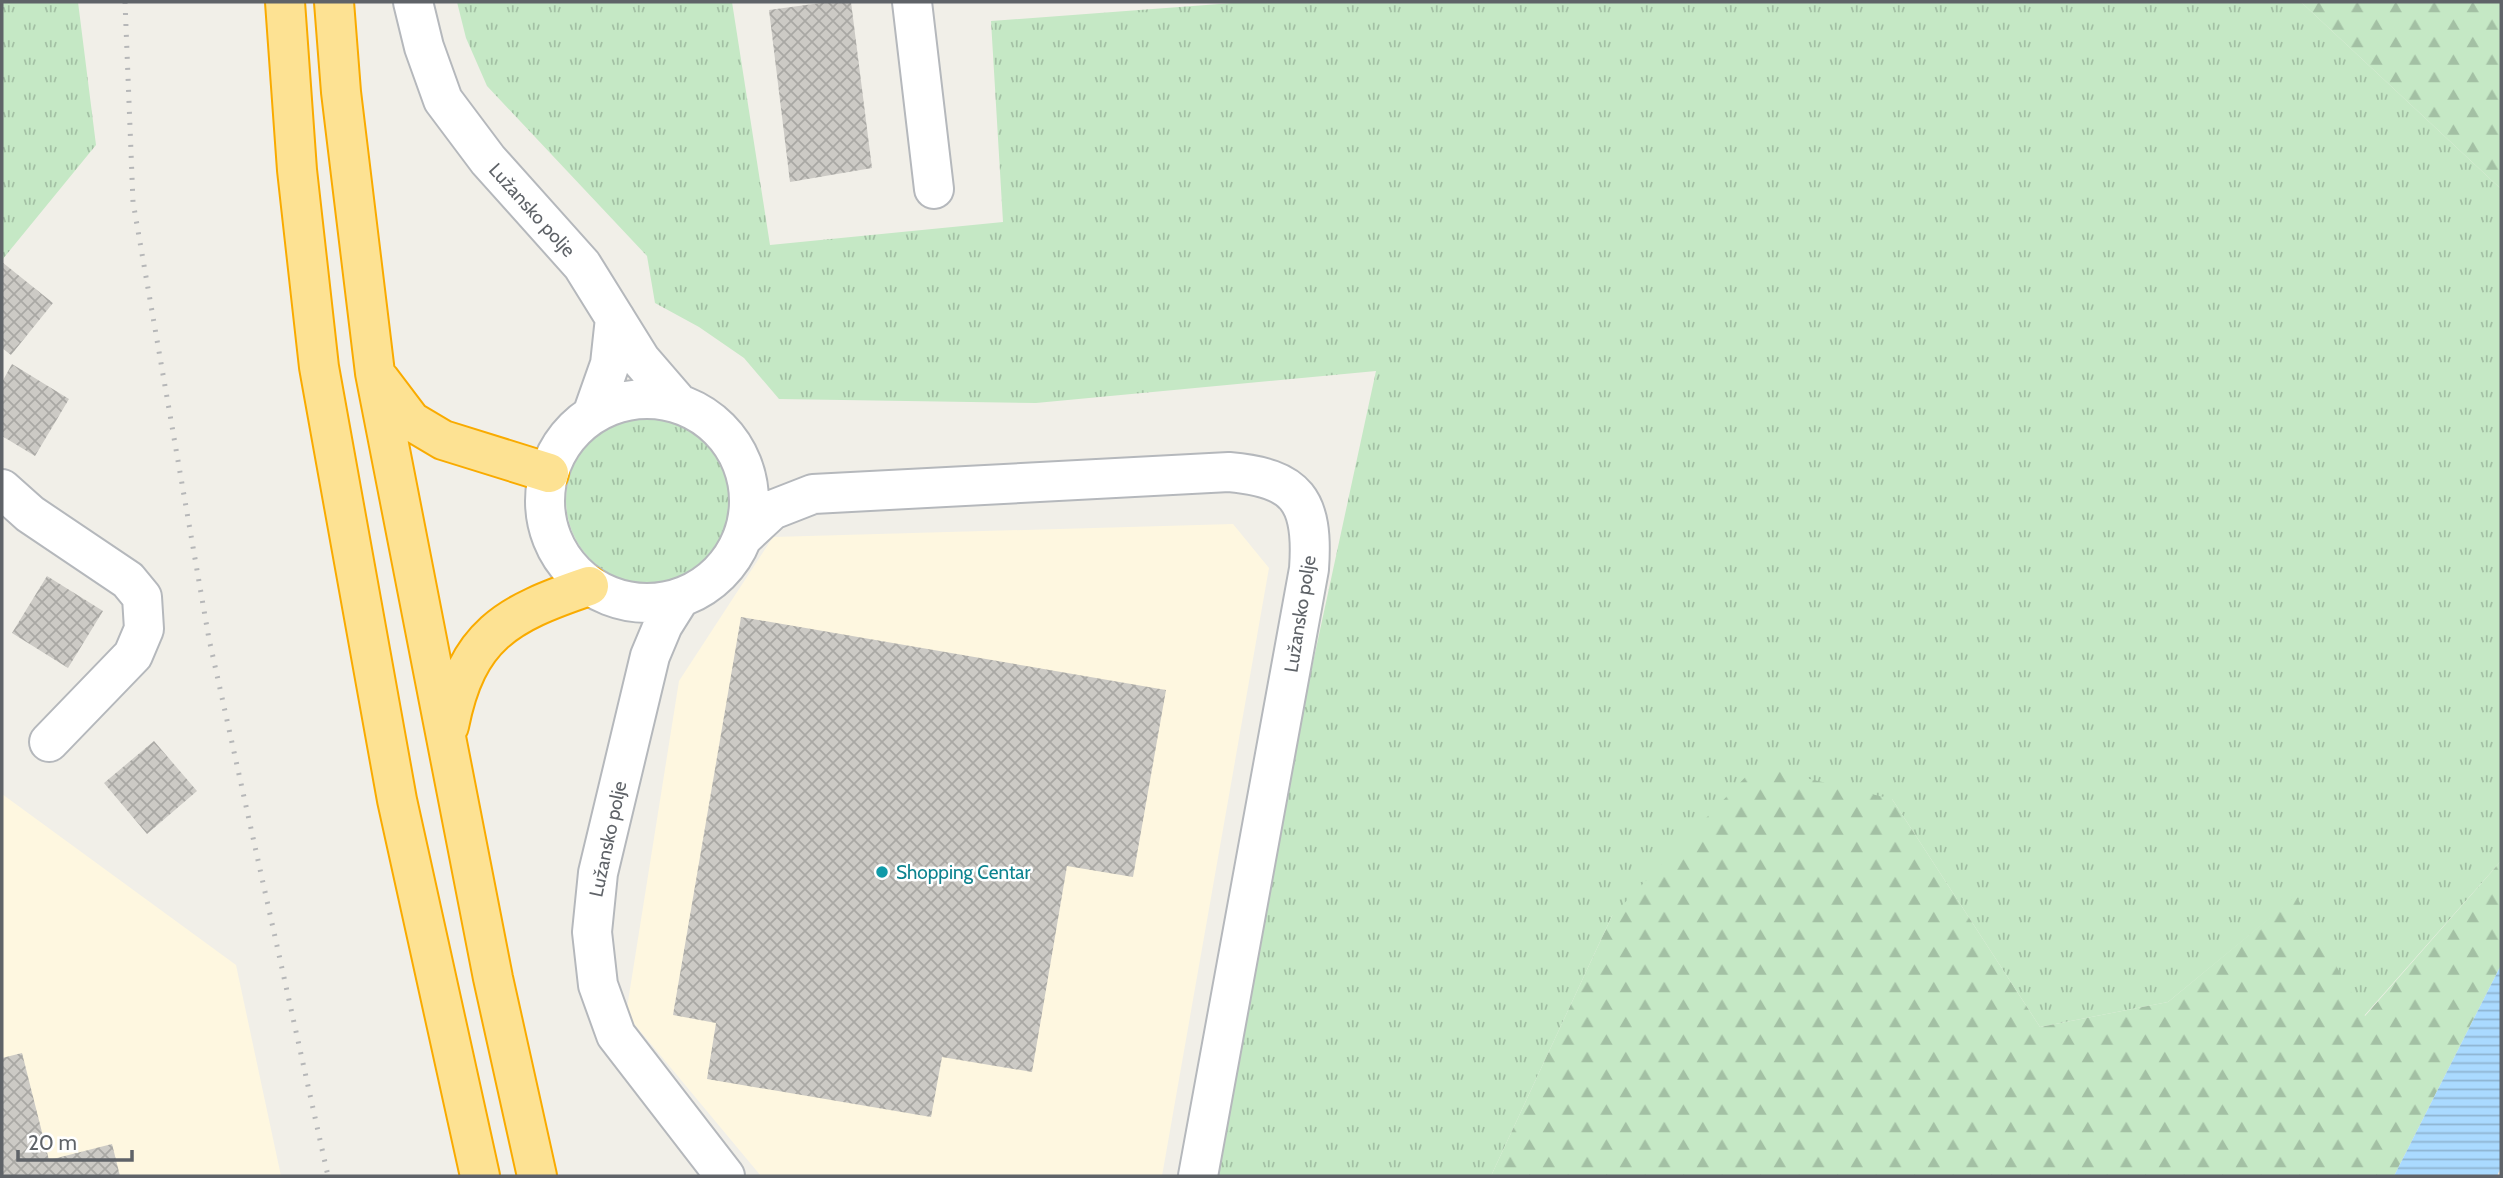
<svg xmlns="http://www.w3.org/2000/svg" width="2503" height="1178" font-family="Cabin,sans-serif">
	<defs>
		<pattern id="grass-tufts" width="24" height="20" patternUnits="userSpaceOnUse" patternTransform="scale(1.75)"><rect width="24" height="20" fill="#c5e8c5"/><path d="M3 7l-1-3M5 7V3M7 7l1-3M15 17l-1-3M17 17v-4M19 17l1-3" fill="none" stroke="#a3c0a4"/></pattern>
		<pattern id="forest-firs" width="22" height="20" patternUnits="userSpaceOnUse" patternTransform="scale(1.75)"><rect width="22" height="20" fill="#c5e8c5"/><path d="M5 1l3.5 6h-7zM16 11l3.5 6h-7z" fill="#a3c0a4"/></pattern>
		<pattern id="water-rules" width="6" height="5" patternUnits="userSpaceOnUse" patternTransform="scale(1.75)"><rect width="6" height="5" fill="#aadaff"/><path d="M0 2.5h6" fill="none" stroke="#8eb4d2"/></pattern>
		<pattern id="building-cross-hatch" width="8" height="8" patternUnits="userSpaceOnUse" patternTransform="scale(1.75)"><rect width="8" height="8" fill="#cccac5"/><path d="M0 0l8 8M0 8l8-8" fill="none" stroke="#a9a8a4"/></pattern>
	</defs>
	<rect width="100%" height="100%" fill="#f1efe8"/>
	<!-- commercial -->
	<path fill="#fef7e0" d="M1233,524L1269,568L1162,1176H761L626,1014L679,681L773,537Z
		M2,794L236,965L281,1176H2Z"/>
	<!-- grass -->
	<path fill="url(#grass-tufts)" d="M2,2H78L96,145L2,260Z
		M457,2H732L770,245L1003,222L991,21L1246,2H2301L2501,189V861L2364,1016L2296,897L2168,1002L2040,1027L1892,799L1612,916L1491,1176H1202L1376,371L1036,403L779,399L744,358L699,327L655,303L647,256L487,86L466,38Z
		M566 500a84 84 0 1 1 168 0a84 84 0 1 1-168 0Z"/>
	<!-- forest -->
	<path fill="url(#forest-firs)" d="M2301,2H2501V189Z
		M1756,766L1892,799L2040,1027L2168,1002L2296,896L2365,1016L2501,861V965L2394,1176H1491L1612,916Z"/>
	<!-- water -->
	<path fill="url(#water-rules)" d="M2501,965V1167L2497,1176H2394Z"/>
	<!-- building -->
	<path fill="url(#building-cross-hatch)" d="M828,2H851L872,168L790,182L769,10Z
		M2,262L53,303L11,355L2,348Z
		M12,364L69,399L35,456L2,436V382Z
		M47,576L103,611L68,668L12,633Z
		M741,617L1166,690L1133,877L1067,866L1032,1072L942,1057L931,1117L707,1079L716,1023L673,1015Z
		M154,741L197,791L147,834L104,783Z
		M22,1053L49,1160L112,1144L120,1176H2V1058Z"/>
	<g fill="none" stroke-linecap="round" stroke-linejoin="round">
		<!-- minor casing -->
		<g stroke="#b5b8bc" stroke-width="42">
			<path id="minor" d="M413,2L424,47L443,100L488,160L582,265L641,360L679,404
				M912,2L934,189
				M545 501a102 102 0 1 1 204 0a102 102 0 1 1-204 0Z
				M592,415L610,364L615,318
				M2,489L30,514L128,580L142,597L144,629L133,655L49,742
				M742,538L772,510L813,494L1229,472C1297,478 1314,500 1309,569L1198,1176
				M680,598L663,625L650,656L598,873L592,932L598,985L616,1035L725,1176"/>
		</g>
		<!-- highway casing -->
		<g stroke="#f9ab00" stroke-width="42">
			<path id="highway" d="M285,2L297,170L319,367L397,800L480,1176
				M334,2L341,92L375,373L493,978L537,1176
				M380,380L411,421L443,440L549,473
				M449,726C467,635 506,614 589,586"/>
		</g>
		<!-- minor -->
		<use href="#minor" stroke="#fff" stroke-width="38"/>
		<!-- highway -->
		<use href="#highway" stroke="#fde293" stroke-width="38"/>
		<!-- rail -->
		<path stroke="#b6b7b8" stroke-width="5" stroke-dasharray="2 9" stroke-linecap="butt" d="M125,2L133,202L209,639L328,1176"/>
	</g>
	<!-- markers -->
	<circle fill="#0f9aa8" stroke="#fff" stroke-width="2.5" cx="882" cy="872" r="7"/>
	<g text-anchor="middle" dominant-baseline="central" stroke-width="5" stroke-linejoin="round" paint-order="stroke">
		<!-- street labels -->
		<g font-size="19" fill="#5f6368" stroke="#fff">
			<text transform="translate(532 210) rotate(48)">Lužansko polje</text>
			<text transform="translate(1300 614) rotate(-81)">Lužansko polje</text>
			<text transform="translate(608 839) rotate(-78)">Lužansko polje</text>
		</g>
		<!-- culture labels -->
		<g font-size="19" fill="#0d838f" stroke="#fff" text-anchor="start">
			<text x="896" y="872">Shopping Centar</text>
		</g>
	</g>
	<!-- border -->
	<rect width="2503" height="1178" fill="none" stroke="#5f6368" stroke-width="7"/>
	<!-- scale -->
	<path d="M18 1150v10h114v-10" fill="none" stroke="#5f6368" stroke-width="3.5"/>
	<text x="28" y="1150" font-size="21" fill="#5f6368" stroke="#ffffff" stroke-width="5" paint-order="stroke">20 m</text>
</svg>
